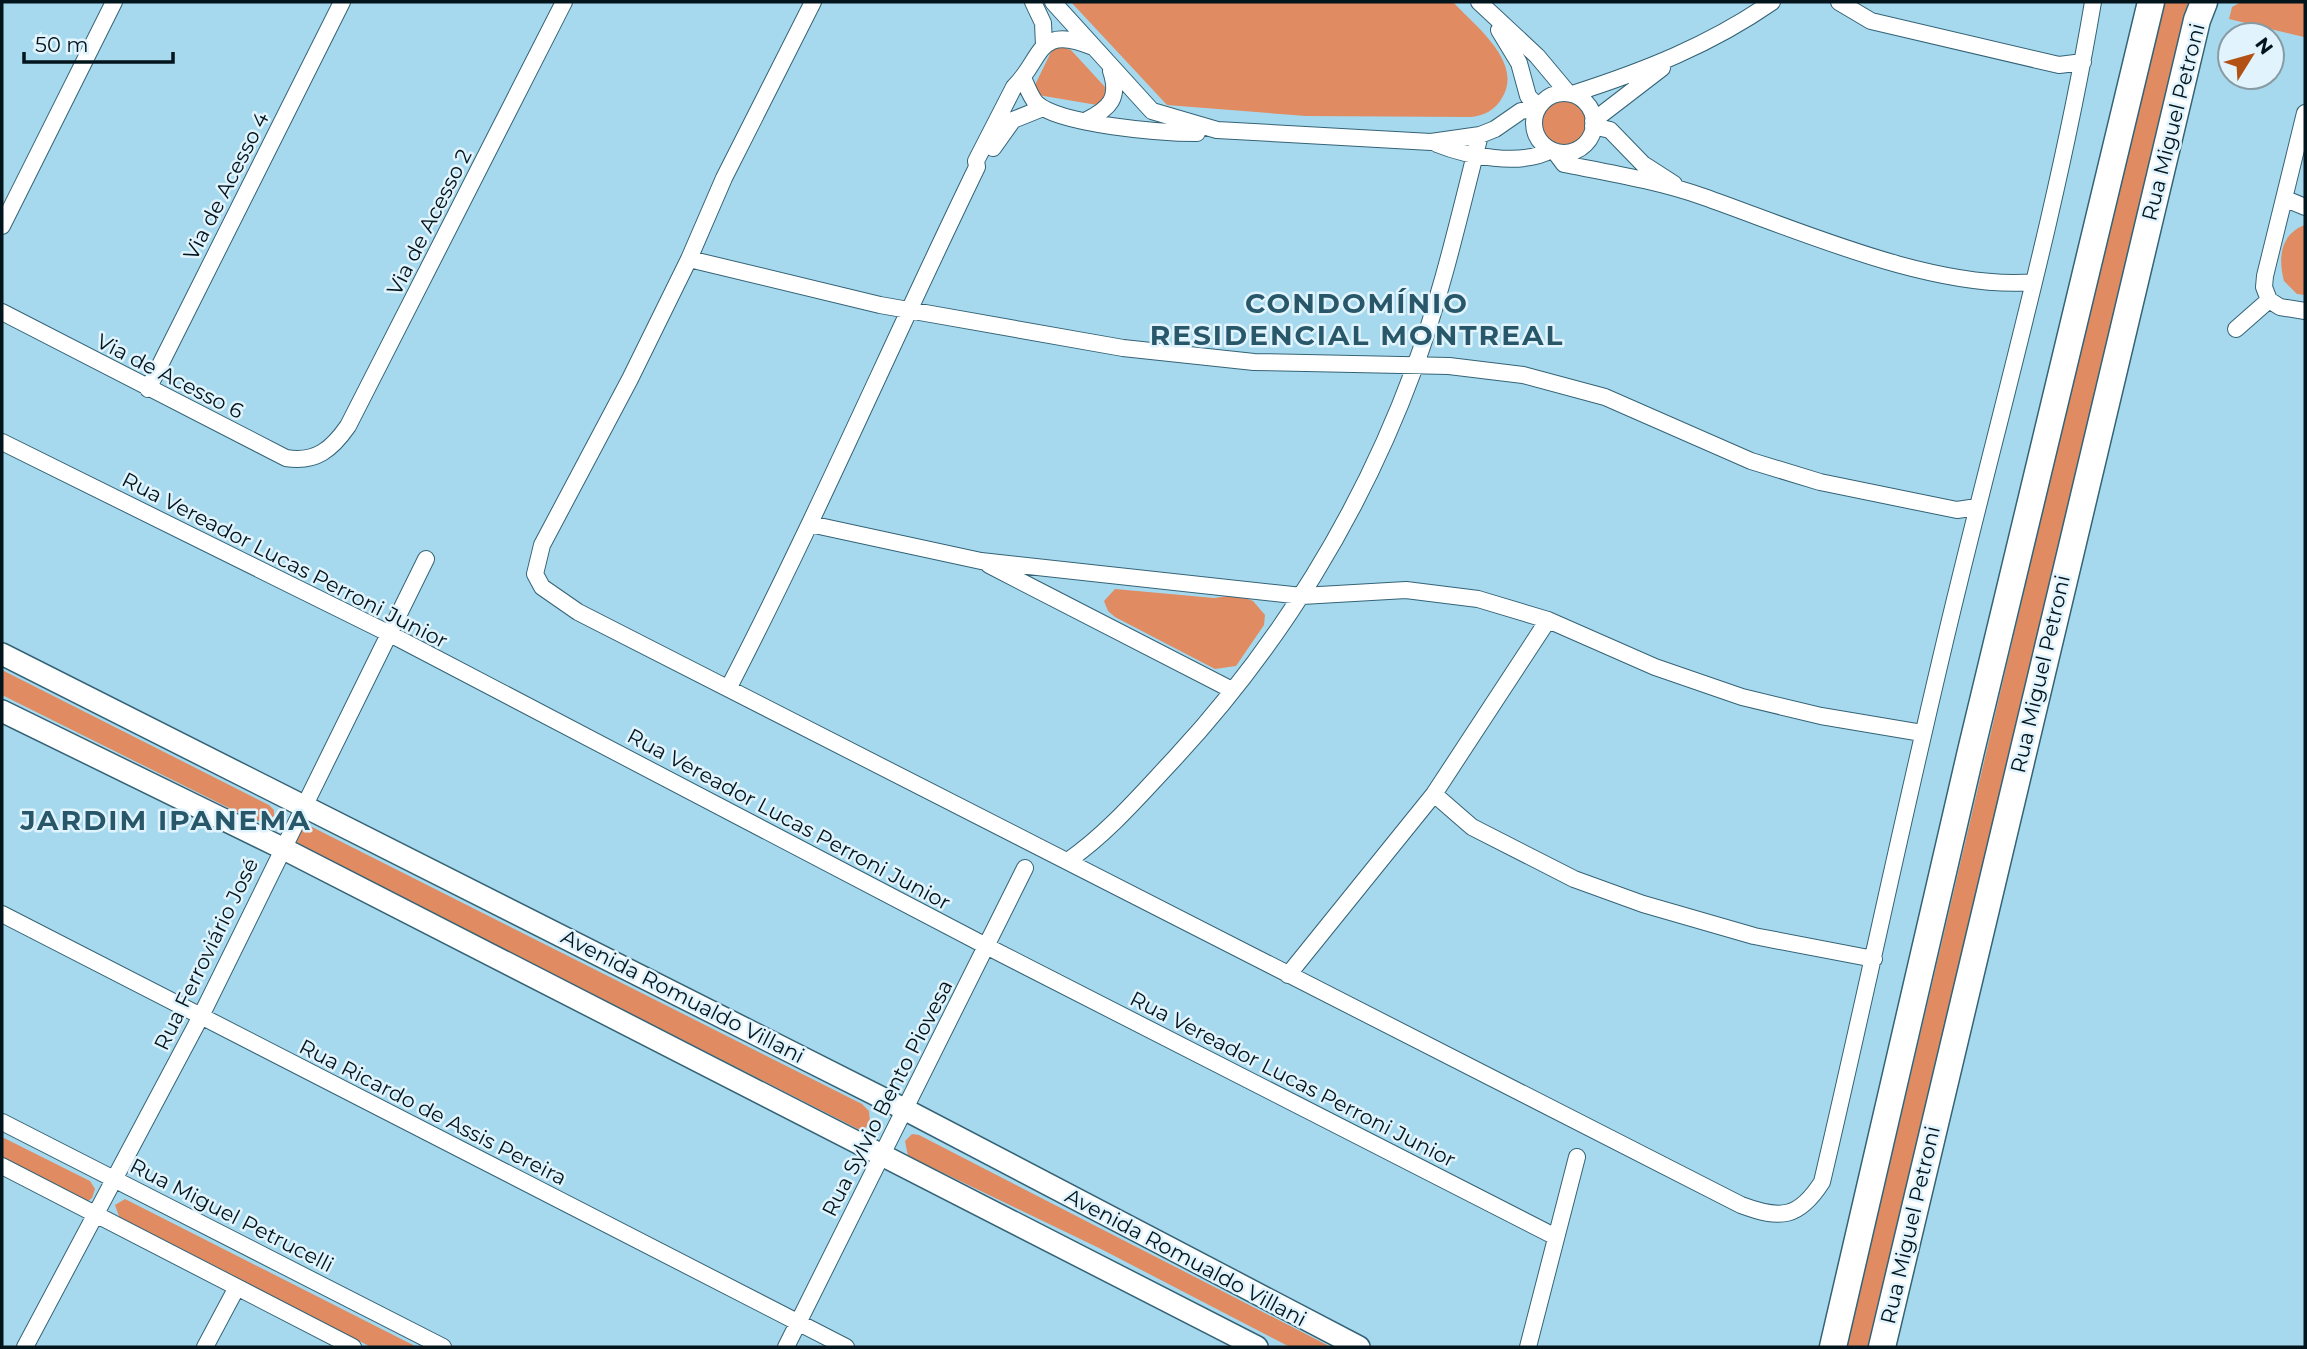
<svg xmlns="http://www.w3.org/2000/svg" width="2307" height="1349" font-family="Montserrat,sans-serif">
	<rect width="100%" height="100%" fill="#a7d9ee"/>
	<!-- green -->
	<path fill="#e08b61" d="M1071,2H1453C1475,26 1524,62 1502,98C1495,110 1484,116 1470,117L1306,116L1167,105Z
		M2162,2H2188L1873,1347H1847Z
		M2241,2H2305L2304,37L2229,19L2232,7Z
		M1059,46L1071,50L1105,87V99L1097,105L1038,95L1034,87L1051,52Z
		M1540 124a23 23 0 1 1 46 0a23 23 0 1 1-46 0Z
		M2305,225V295L2297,294L2284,281C2278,258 2280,234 2305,225Z
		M1115,589L1214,598L1238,595L1253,601L1265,615L1264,625L1236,666L1215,669L1115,617L1108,611L1104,601Z
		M2,670L269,805L274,810V816L267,822L253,820L2,695Z
		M310,826L862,1104L869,1111L870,1123L864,1129H858L300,846L294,837L303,827Z
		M912,1134L919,1135L1331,1347H1290L1101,1249L908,1156L905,1141Z
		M2,1137L90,1181L95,1189L92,1198L87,1202L2,1158Z
		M125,1199L417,1347H371L120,1219L115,1205Z"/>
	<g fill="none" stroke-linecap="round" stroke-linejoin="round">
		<!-- minor casing -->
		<g stroke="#346376" stroke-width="18">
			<path id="minor" d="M813,2L724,178L689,259L630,379L542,545L535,574L542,587L578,612L1741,1205C1781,1220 1799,1218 1822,1182C1869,982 1910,782 1959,583C2006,390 2060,198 2093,2
				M1033,2L1043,23L1044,46
				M1053,2L1152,111L1217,130L1431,142L1480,135L1495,129L1521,111L1537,108
				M1479,2L1537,56L1568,93
				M1839,2L1871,21L2059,65L2083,62
				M1499,30L1519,63L1528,96L1538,107
				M1023,78C1027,86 1030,96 1036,103C1059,125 1164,133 1197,133
				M1534 123a30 30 0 1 1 60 0a30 30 0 1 1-60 0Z
				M1572,94C1644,71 1710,45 1772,2
				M1087,120C1110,108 1120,98 1111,71
				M1593,121L1662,68
				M1593,126L1610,130L1643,164L1674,184
				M1437,144C1467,156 1521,167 1551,150
				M993,148L1013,120L1043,108
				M1555,152L1564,164C1610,173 1659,181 1704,197C1798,230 1935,291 2034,282
				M2286,199L2305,207
				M2,226L114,2
				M689,259L880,305L1123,348L1254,362L1449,366L1523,375L1605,397L1751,461L1820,482L1957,510L1977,507
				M2269,300L2280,307L2305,311
				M2,312L286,458C316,463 332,449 348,426L564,2
				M2236,329L2269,300L2264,287L2265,276L2305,113
				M148,389L342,2
				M2,442L390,634L988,947L1556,1237
				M810,524L981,561L1302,596L1406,590L1478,599L1548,620L1655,667L1742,697L1821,716L1922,733
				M989,565L1232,690
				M729,687C817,517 893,340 977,167L976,161L1014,87C1043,59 1036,23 1093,47
				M1434,794L1472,827L1574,879L1643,904L1754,936L1874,959
				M1069,860C1109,832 1141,794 1175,758C1279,646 1361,513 1414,369C1442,294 1460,213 1480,135
				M2,914L846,1347
				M1288,975L1434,794L1548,620
				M2,1122L443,1347
				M2,1166L353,1347
				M25,1347L201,1016L426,559
				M205,1347L237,1287
				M786,1347L1025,868
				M1528,1347L1577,1157"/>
		</g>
		<!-- tertiary casing -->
		<g stroke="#346376" stroke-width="24">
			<path id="tertiary" d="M2,654L904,1109L1359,1347
				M2,711L282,848L1257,1347"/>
		</g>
		<!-- primary casing -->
		<g stroke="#346376" stroke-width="29">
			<path id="primary" d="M1833,1347L1971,751L2151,2
				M1882,1347L2197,20L2204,2"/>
		</g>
		<!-- minor -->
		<use href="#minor" stroke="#fff" stroke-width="16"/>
		<!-- tertiary -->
		<use href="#tertiary" stroke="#fff" stroke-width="21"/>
		<!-- primary -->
		<use href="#primary" stroke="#fff" stroke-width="26"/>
	</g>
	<g text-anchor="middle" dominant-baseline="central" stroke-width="5" stroke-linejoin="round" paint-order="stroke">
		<!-- street labels -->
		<g font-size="21" fill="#03151c" stroke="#e1f4fd">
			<text transform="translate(2173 122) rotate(-76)">Rua Miguel Petroni</text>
			<text transform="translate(226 186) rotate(-63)">Via de Acesso 4</text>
			<text transform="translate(429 222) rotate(-63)">Via de Acesso 2</text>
			<text transform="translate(170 376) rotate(27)">Via de Acesso 6</text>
			<text transform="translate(285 560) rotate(27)">Rua Vereador Lucas Perroni Junior</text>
			<text transform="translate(2040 674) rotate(-77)">Rua Miguel Petroni</text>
			<text transform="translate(789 819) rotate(28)">Rua Vereador Lucas Perroni Junior</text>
			<text transform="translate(206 954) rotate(-64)">Rua Ferroviário José</text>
			<text transform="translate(683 996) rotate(27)">Avenida Romualdo Villani</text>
			<text transform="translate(1293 1079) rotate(27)">Rua Vereador Lucas Perroni Junior</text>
			<text transform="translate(887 1098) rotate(-63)">Rua Sylvio Bento Piovesa</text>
			<text transform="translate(433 1112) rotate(27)">Rua Ricardo de Assis Pereira</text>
			<text transform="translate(232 1215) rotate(27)">Rua Miguel Petrucelli</text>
			<text transform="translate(1910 1225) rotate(-77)">Rua Miguel Petroni</text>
			<text transform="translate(1186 1257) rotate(28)">Avenida Romualdo Villani</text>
		</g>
		<!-- district labels -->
		<g font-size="28" font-weight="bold" letter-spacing="2" fill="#28576a" stroke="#e1f4fd">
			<text x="1357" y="303">CONDOMÍNIO<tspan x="1357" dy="32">RESIDENCIAL MONTREAL</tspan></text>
			<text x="166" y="820">JARDIM IPANEMA</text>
		</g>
	</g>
	<!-- border -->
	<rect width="2307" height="1349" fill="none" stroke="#03151c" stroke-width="7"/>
	<!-- north arrow -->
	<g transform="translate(2251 56) rotate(53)"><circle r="33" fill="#e1f4fd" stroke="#889ba3" stroke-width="2"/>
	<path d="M0-5L12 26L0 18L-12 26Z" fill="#b35114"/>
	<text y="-10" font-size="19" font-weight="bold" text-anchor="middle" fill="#03151c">N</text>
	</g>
	<!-- scale -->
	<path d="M24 52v10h149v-10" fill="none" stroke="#03151c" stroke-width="3.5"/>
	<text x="35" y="52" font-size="21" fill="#03151c" stroke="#e1f4fd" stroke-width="5" paint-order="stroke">50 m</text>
</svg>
